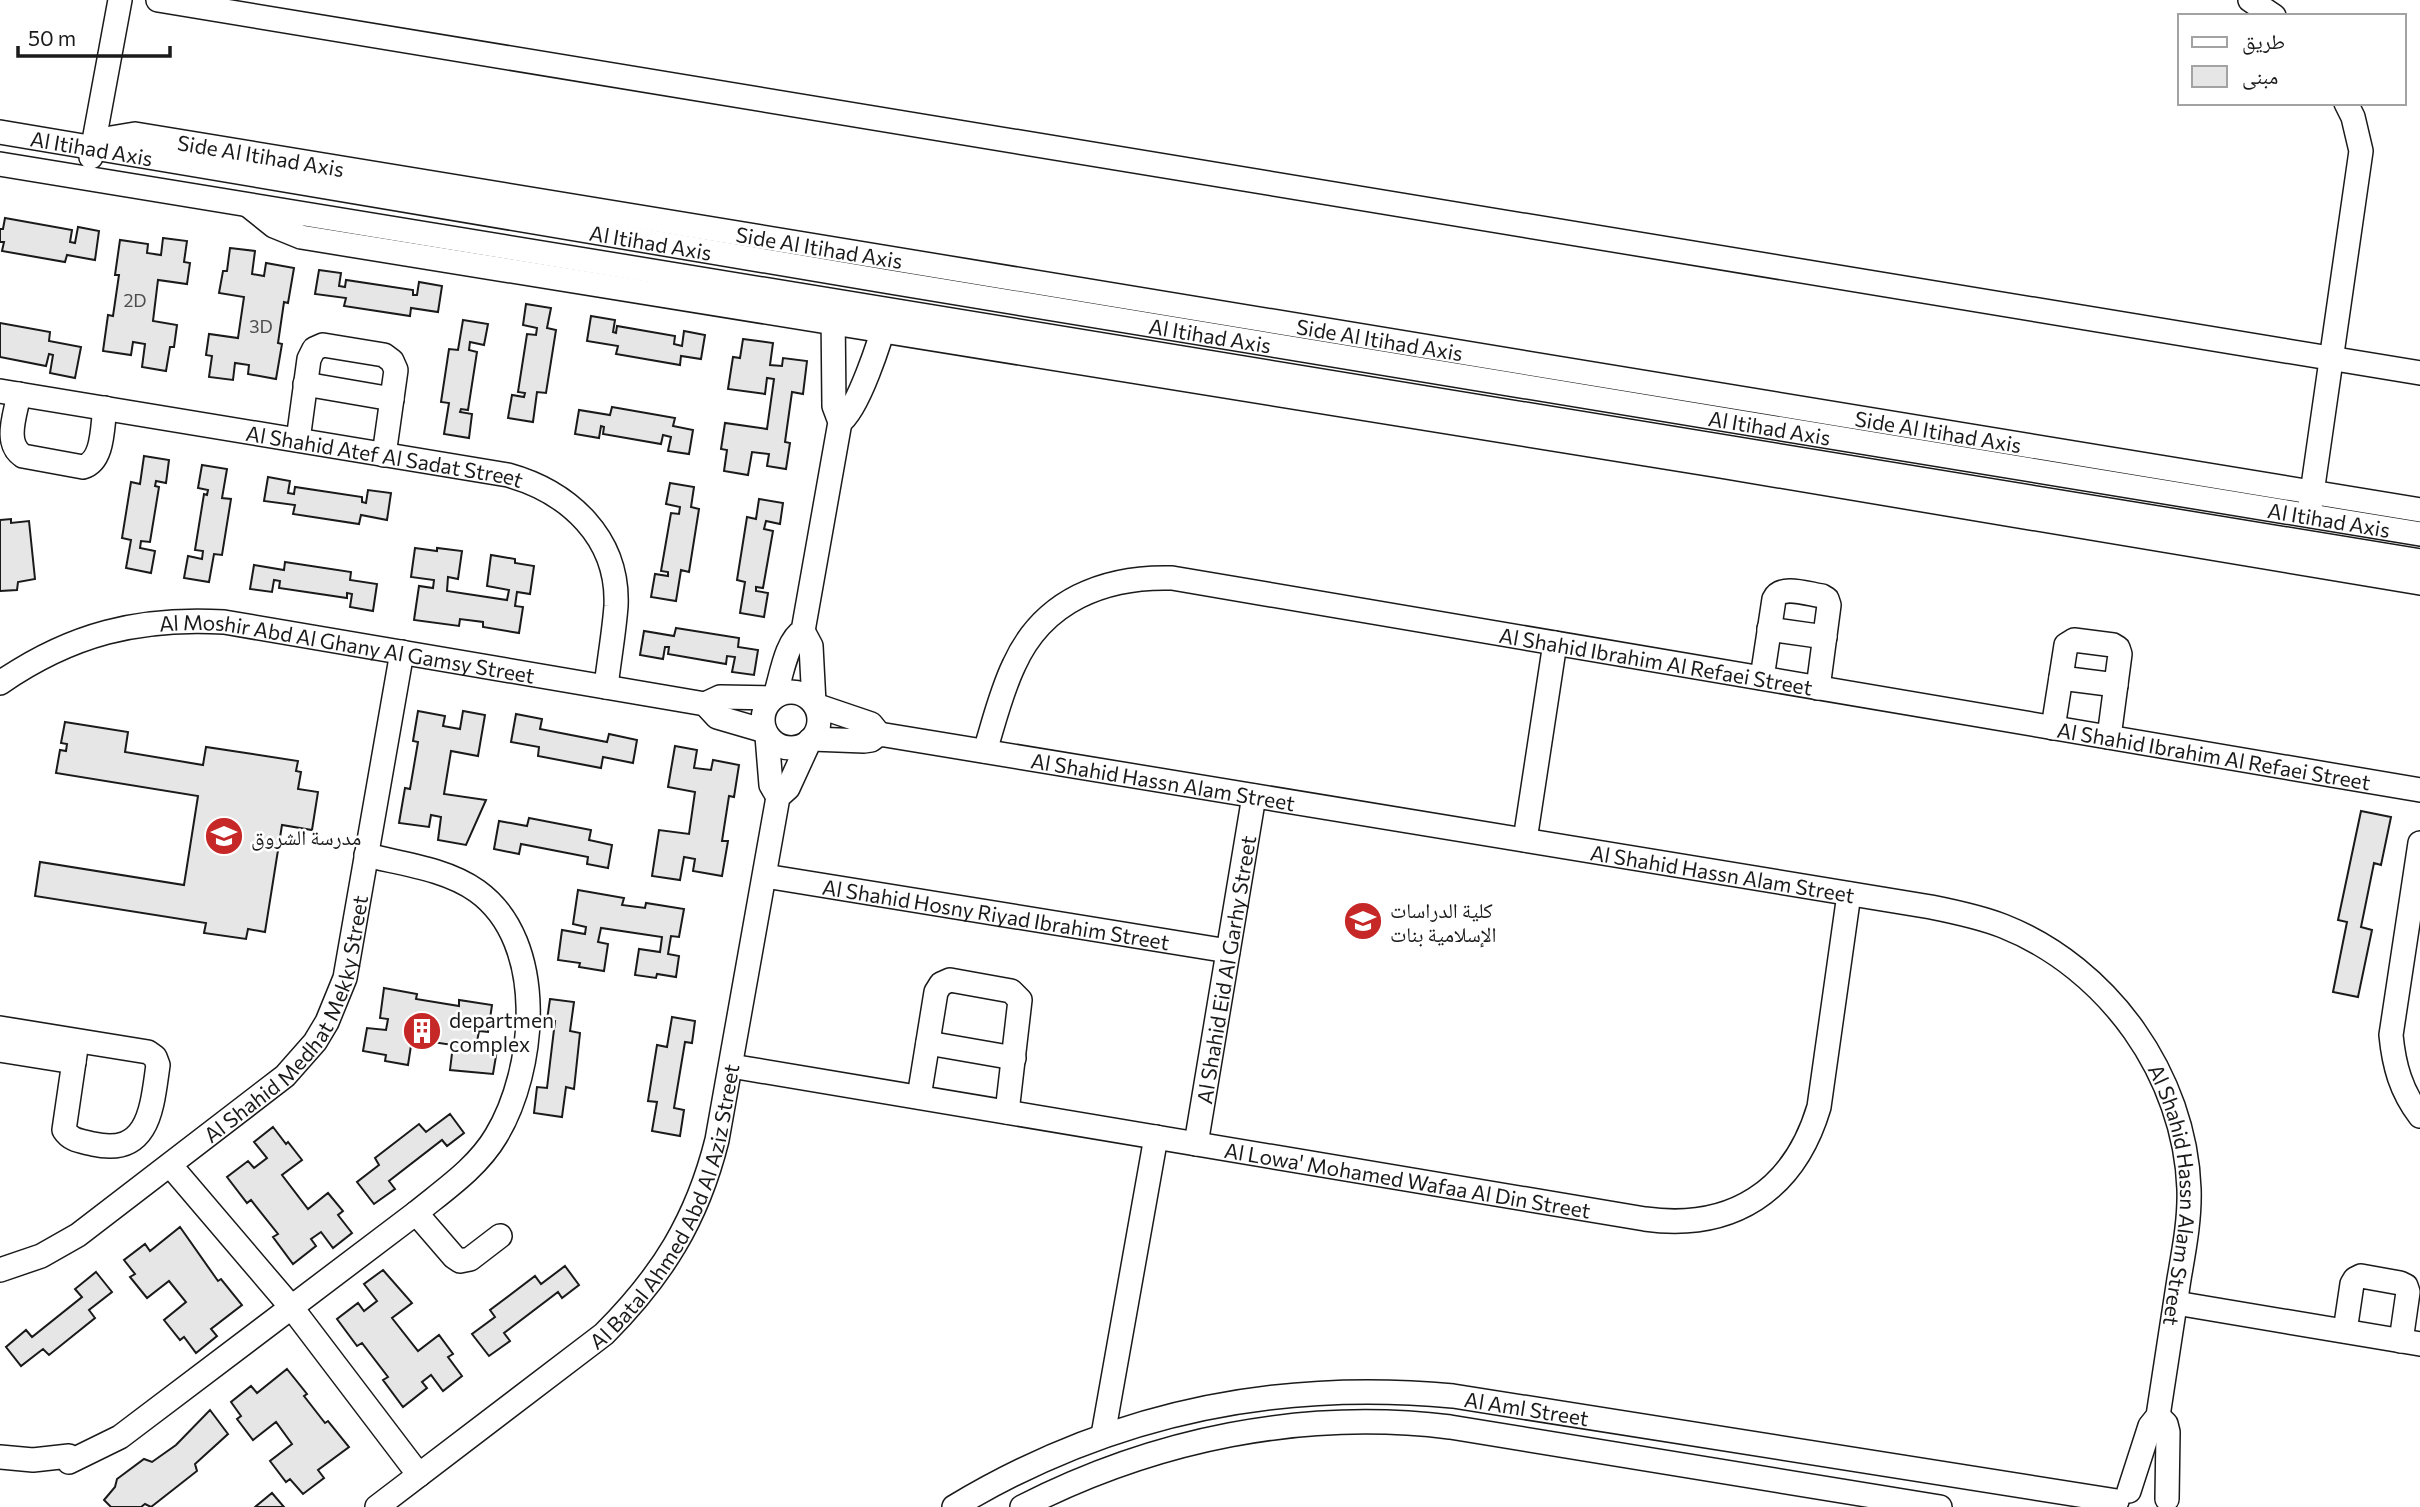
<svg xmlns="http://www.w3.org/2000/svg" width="2420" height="1507" font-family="Commissioner,'Noto Naskh Arabic',sans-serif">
	<rect width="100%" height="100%" fill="#fff"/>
	<!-- building -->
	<path fill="#e6e6e6" stroke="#1a1a1a" stroke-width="2" d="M5,218L72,230L70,242L75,243L78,227L99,231L95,260L67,255L65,262L2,251L4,242H0V229H3Z
		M163,238L187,241L184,262L190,263L187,284L158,280L153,321L177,325L174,347H170L166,371L142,367L145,344L133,342L131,355L103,351L108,315L113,316L119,275H115L120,240L148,244L147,253L161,255Z
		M230,248L255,251L252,274L264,276L266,263L294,268L288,303L284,302L278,343L282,344L276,379L248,374L249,365L235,363L233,380L209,377L212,356L206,355L209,334L238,338L244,297L219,293L223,271H227Z
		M319,270L341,273L339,286L345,287L346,280L413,290V295H417L419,282L442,286L438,312L411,308L410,316L344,306L346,298L315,294Z
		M526,304L551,308L547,328L556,330L546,393L537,392L533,422L508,418L512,395L524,397L525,393L518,392L527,334L536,335L537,328L523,325Z
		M591,316L615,320L613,332L616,333L617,326L675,336L674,344L682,346L684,331L705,335L701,359L681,356L680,365L616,354L618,346L587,341Z
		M463,320L488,324L484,345L470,342L469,350L477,352L468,410L461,409L460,412L472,414L469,438L444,434L449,403L441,402L449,349L458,350Z
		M0,323L50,332L49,341L81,347L75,378L50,373L53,355L49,354L46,366L0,357Z
		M743,339L773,343L770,365L782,366L783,358L807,361L803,394L792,392L785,442L790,443L786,469L767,466L769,454L752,452L748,475L724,471L727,450L721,449L725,423L767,429L774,379L767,378L765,394L728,389L733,357L740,358Z
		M612,407L675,418L673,426L693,430L689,454L668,451L671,437L663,435L661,444L603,434L604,427L601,426L599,438L575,434L579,410L610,415Z
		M144,456L169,460L166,483L156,481L155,486L159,487L150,542L141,541L140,548L155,551L151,573L126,568L131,540L122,538L131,482L140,484Z
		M202,465L227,469L222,498L231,499L222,555L214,554L209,582L184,578L188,556L202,559L203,551L195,550L204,494L207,495L208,490L198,488Z
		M268,477L290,481L288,493L294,494L295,487L362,497V502L366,503L368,490L391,493L387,520L361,515L359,524L293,514L295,505L264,501Z
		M670,483L694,487L691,507L699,509L689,572L681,570L676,601L651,597L655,574L668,576V572L661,571L671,513L679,514L680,507L666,504Z
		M759,499L783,503L780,524L766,521L764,529L773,531L763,588L756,587V591L768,593L764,617L740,613L745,582L737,580L747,517L756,519Z
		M11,519V523L29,521L35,579L18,582L17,590L0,591V520Z
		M415,548L437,551V548L462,551L458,579L448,577L447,591L507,600L509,590L487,586L491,555L515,559V563L534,566L530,594L517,592L515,606L523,607L519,633L483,627V622L460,619L459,626L414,620L419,586L433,588L434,580L411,577Z
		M285,562L351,572L350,580L377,584L373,611L350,607L352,594L347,593V598L279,588L280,581L274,580L272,592L250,589L254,565L284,570Z
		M676,628L739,638L738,647L758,650L754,675L732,672L735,657L727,656L726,664L668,654L669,647H665L663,659L640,655L644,631L674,636Z
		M418,711L445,716L443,726L460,729L463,711L485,715L478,756L451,751L444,794L486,800L466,845L438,840L441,817L431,815L429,827L399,823L405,788L410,789L418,742L413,741Z
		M516,714L542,719L540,729L607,742L609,734L637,740L633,763L603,757L601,768L538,756L539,747L511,742Z
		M65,722L128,732L125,752L203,765L206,747L298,761L296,771L301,772L298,789L318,792L312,830L282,825L265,932L248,929L246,939L204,933L206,923L35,896L40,862L184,885L198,796L56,773L60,750L66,751L67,744L61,743Z
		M675,746L697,750L694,768L711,770L713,760L739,765L734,797L729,796L722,841H728L722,876L693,871L695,859L684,857L680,880L652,876L659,830L689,834L695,792L668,787Z
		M2361,811L2391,817L2381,865L2374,863L2361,927L2372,930L2358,997L2333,992L2347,922L2338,920Z
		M529,818L591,830L589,840L612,845L608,868L587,864L588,857L521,844L519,854L494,849L499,821L527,826Z
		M578,890L624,898L622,905L645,908L646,903L684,909L679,937L671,936L668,954L679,956L676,977L657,974L656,978L635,975L639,949L660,952L662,937L601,928L598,942L608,944L604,971L579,967L580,963L558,960L562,930L585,934L586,927L573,924Z
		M384,988L417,994L416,999L459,1006V1000L492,1005L488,1032L479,1031L476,1047L497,1050L493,1074L450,1070L453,1045L412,1039L408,1065L385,1061L386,1055L363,1051L367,1028L386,1030L388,1019L380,1018Z
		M550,999L574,1002L570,1031L580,1033L574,1089L566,1087L562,1117L534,1113L537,1087L547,1088L555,1021L547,1020Z
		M672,1017L695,1021L692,1043L685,1042L674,1108L684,1110L680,1136L652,1131L657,1102L648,1101L657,1045L667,1047Z
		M450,1114L464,1133L447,1146L442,1140L389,1181L395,1189L374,1204L357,1182L379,1165L375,1158L419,1124L426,1132Z
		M273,1127L286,1144L288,1142L302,1160L282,1175L308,1209L328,1193L343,1211L338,1215L352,1233L333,1248L321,1232L311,1239L316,1246L293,1264L273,1237L278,1234L251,1200L247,1203L227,1177L248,1161L254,1168L267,1158L254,1142Z
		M180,1227L218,1281L221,1279L242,1305L211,1329L217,1336L196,1353L184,1337L180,1340L164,1320L186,1302L169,1281L147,1298L130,1277L135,1274L124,1260L145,1244L150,1251Z
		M565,1266L579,1285L562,1298L558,1292L504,1333L510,1341L489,1356L472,1334L495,1317L490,1310L535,1276L541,1284Z
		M383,1270L412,1303L392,1318L418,1351L439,1335L453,1354L448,1357L462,1376L443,1391L431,1375L422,1382L427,1388L403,1407L383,1380L388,1377L362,1343L357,1346L337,1319L358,1303L364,1311L377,1301L364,1284Z
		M96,1272L112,1292L89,1310L95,1318L49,1355L43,1349L21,1366L6,1347L26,1330L32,1337L82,1297L75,1289Z
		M287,1369L307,1394L304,1396L325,1423L328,1421L349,1447L318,1470L324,1478L303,1494L290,1479L286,1482L270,1461L292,1444L276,1422L253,1440L237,1419L241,1416L231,1402L251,1386L257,1393Z
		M210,1410L228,1434L195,1464L197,1471L151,1507L145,1504L141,1507H111L104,1500L115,1487L117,1479L144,1459L152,1462L176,1445Z
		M272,1493L284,1507H255Z"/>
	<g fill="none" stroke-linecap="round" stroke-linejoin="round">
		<!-- minor casing -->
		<g stroke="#1a1a1a" stroke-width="26">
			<g id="minor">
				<path d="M158,0L2420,373"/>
				<path d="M2250,0L2274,16"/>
				<path id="s1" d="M0,132L890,282L2420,534"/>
				<path id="s2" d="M93,147L111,138L135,134L2420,510"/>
				<path d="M91,157L120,0"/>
				<path d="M0,164L2420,561"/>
				<path d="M249,206L274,226L301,237L1720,466L2420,583"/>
				<path d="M305,384L392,399"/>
				<path id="s3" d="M0,391L508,475C569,492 619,538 616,606C614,633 609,660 606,687"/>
				<path d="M19,394C16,413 3,443 23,456L83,467C104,461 102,426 105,408"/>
				<path d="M840,422C858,410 881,339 886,317"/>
				<path d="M298,440L309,359L314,349L323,345L384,355L392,361L396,370L384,455"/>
				<path d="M2310,507L2361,151L2353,117L2346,103"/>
				<path d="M1769,629L1825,637"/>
				<path d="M803,631L811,646L814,703"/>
				<path d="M1762,678L1774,599C1781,584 1808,594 1822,596L1827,599L1829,605L1818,688"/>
				<path d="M2061,678L2116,685"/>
				<path id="s4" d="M0,683C71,634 139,617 224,622L705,704L720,697L773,698"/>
				<circle cx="791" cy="720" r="28"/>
				<path d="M775,696C781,678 786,640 803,631L840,422L834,406L833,311"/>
				<path d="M705,704L717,717L765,731"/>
				<path d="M815,705L871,724L879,734"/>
				<path d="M2053,728L2066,645L2074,640L2113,645L2118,648L2120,654L2109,737"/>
				<path d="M767,736L771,785L778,797"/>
				<path id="s5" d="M812,739L864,741L871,740L879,734L1931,907C1956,912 1980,917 2003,926C2109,968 2185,1076 2189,1189C2190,1219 2184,1250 2179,1279C2172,1325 2165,1370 2158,1416L2150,1426L2129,1491"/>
				<path id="s6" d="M985,751C994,722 1001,692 1014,665C1043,600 1105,576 1172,578L2420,790"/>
				<path d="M1525,840L1555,643"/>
				<path d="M2420,843L2391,1035C2394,1066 2401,1091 2420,1116"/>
				<path id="s7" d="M765,876L1228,951"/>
				<path d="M0,1028L148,1052L155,1057L158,1065C152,1106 150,1157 93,1144C82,1141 71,1141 64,1130L77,1041"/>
				<path d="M928,1043L1014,1058"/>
				<path d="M0,1050L74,1062"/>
				<path id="s8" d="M731,1066L1645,1219C1732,1231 1794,1191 1819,1107L1849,894"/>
				<path d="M919,1097L936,992L941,984L950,980L1011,991L1020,1000L1007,1112"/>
				<path id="s9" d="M1196,1144L1254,796"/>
				<path d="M170,1165L292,1308L419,1475"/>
				<path d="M416,1213L454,1257L460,1261L470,1259L500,1236"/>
				<path id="s10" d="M0,1270L41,1256L78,1235L285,1076L315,1042L327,1022L345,978L402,652"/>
				<path d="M2176,1303L2420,1344"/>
				<path d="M2345,1331L2352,1284L2355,1279L2361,1276L2400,1283L2406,1286L2408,1292L2401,1341"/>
				<path d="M2158,1416L2166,1424L2168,1432L2167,1499"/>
				<path d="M1103,1435L1156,1137"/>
				<path d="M0,1457L33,1460L69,1456V1462L120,1437L416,1213C444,1190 477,1168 496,1136C536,1070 548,942 477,891C446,869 403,864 366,855"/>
				<path id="s11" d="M377,1507L604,1334C662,1276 697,1220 717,1140L778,797L788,788L810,740"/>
				<path id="s12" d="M954,1507C1108,1414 1274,1379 1453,1396L2117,1501"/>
				<path d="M1022,1507C1155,1439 1302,1409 1450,1427L1940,1507"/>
			</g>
		</g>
		<!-- minor -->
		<use href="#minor" stroke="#fff" stroke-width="23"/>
	</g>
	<!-- icons -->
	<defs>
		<g id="school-disc" transform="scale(2.0125)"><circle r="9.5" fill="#c62828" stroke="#fff"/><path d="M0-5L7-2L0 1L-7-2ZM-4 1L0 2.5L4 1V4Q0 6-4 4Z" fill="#fff"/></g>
		<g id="university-disc" transform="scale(2.0125)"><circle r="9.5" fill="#c62828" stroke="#fff"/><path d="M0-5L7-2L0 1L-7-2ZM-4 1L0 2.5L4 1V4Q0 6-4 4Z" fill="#fff"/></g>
		<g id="building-disc" transform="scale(2.0125)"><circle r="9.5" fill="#c62828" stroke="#fff"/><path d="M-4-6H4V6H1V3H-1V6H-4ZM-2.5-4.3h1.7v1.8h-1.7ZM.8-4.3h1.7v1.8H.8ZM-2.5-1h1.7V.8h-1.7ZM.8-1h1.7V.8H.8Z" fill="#fff"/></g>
	</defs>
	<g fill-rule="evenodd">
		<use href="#school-disc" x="224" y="836"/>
		<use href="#university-disc" x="1363" y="921"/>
		<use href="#building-disc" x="422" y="1031"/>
	</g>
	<g text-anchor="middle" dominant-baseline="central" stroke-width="5" stroke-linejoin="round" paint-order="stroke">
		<!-- number labels -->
		<g font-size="18" fill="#4d4d4d">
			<text x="135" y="300">2D</text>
			<text x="261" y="326">3D</text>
		</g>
		<!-- street labels -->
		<g font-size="21" fill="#1a1a1a" stroke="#fff">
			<text stroke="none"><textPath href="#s1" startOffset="93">Al Itihad Axis</textPath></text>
			<text stroke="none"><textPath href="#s2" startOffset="172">Side Al Itihad Axis</textPath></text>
			<text stroke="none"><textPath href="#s1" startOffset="660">Al Itihad Axis</textPath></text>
			<text stroke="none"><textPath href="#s2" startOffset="738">Side Al Itihad Axis</textPath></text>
			<text stroke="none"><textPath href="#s1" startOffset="1227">Al Itihad Axis</textPath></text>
			<text stroke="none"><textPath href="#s2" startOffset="1306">Side Al Itihad Axis</textPath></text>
			<text stroke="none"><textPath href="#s1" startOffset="1794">Al Itihad Axis</textPath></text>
			<text stroke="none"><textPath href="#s2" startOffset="1872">Side Al Itihad Axis</textPath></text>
			<text stroke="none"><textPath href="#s3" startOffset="390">Al Shahid Atef Al Sadat Street</textPath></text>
			<text stroke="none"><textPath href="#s1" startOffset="2361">Al Itihad Axis</textPath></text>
			<text stroke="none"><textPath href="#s4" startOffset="362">Al Moshir Abd Al Ghany Al Gamsy Street</textPath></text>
			<text stroke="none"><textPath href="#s6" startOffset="774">Al Shahid Ibrahim Al Refaei Street</textPath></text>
			<text stroke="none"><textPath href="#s6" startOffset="1340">Al Shahid Ibrahim Al Refaei Street</textPath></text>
			<text stroke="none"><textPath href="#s5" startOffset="357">Al Shahid Hassn Alam Street</textPath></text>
			<text stroke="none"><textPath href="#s5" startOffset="924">Al Shahid Hassn Alam Street</textPath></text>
			<text stroke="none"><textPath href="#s7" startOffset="234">Al Shahid Hosny Riyad Ibrahim Street</textPath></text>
			<text stroke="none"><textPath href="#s9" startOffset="177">Al Shahid Eid Al Garhy Street</textPath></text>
			<text stroke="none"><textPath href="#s10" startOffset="397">Al Shahid Medhat Mekky Street</textPath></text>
			<text stroke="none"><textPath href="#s8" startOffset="686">Al Lowa' Mohamed Wafaa Al Din Street</textPath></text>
			<text stroke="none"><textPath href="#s5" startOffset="1554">Al Shahid Hassn Alam Street</textPath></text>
			<text stroke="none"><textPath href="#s11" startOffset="430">Al Batal Ahmed Abd Al Aziz Street</textPath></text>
			<text stroke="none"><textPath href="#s12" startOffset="595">Al Aml Street</textPath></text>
		</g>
		<!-- poi labels -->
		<g font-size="21" fill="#1a1a1a" stroke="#fff" text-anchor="start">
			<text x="251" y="836">مدرسة الشروق</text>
			<text x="1390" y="909">كلية الدراسات<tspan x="1390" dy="24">الإسلامية بنات</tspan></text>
			<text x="449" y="1019">departmen<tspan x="449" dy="24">complex</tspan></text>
		</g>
	</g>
	<!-- legend -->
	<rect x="2178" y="14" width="228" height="91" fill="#ffffff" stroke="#a3a3a3" stroke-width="2"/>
	<rect x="2192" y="37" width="35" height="10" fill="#ffffff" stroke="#a3a3a3" stroke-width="2"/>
	<text x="2242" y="49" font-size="21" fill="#1a1a1a">طريق</text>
	<rect x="2192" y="66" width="35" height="21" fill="#e6e6e6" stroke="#a3a3a3" stroke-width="2"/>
	<text x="2242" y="84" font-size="21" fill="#1a1a1a">مبنى</text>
	<!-- scale -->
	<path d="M18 46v10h152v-10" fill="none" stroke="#1a1a1a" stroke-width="3.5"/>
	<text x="28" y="46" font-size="21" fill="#1a1a1a" stroke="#ffffff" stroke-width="5" paint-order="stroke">50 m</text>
</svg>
